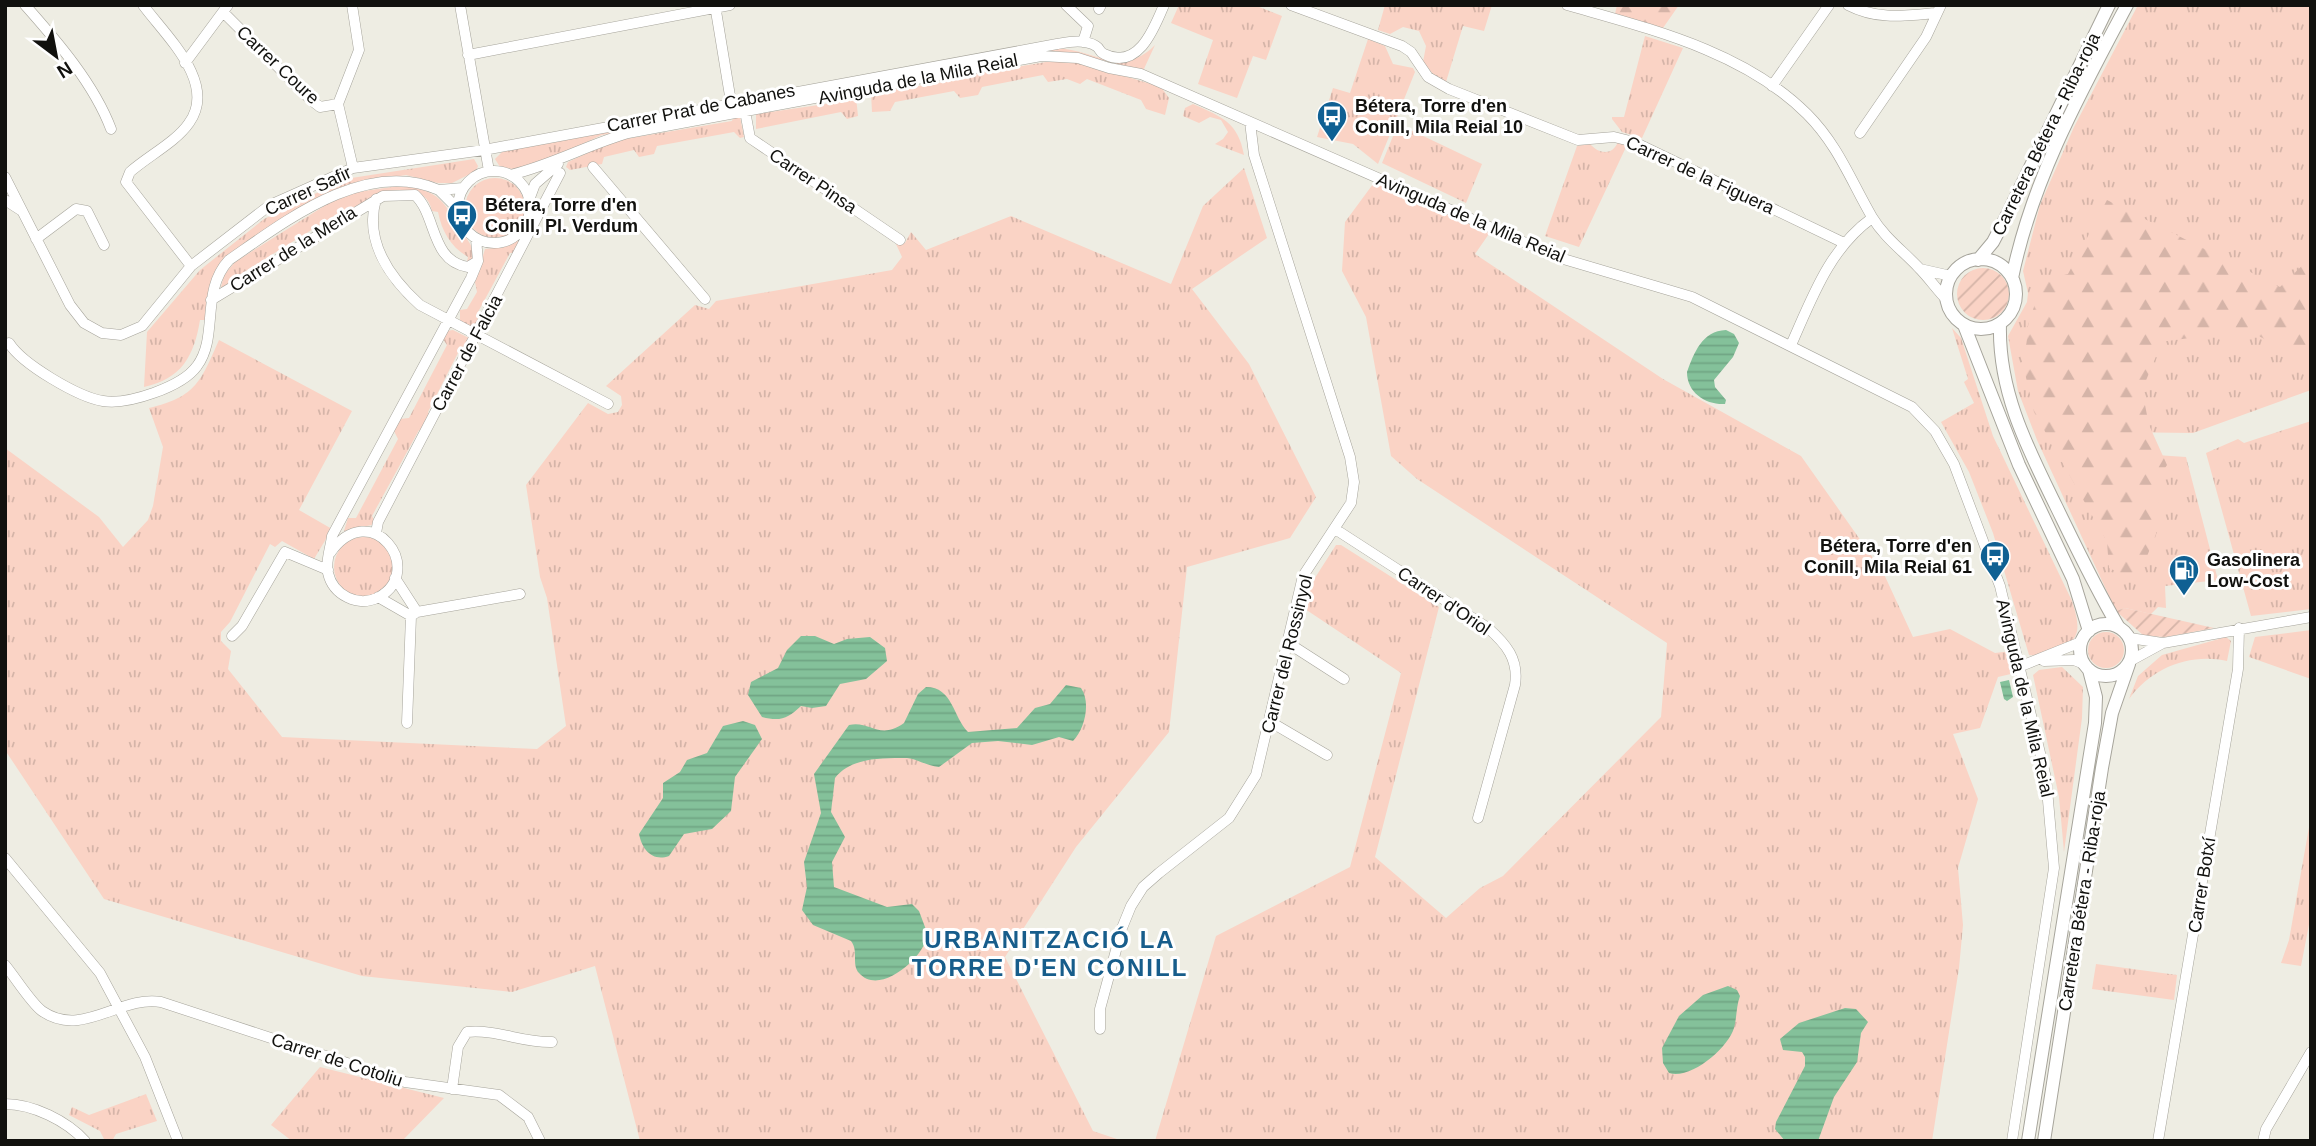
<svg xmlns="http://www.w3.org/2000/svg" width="2316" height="1146" font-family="Arial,sans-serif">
	<defs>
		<pattern id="grass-tufts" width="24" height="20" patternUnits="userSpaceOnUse" patternTransform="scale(1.75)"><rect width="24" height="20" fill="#fad3c5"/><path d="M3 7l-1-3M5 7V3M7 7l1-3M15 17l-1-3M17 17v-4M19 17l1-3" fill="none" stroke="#d5b4a8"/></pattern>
		<pattern id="forest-firs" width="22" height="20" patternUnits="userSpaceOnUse" patternTransform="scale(1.75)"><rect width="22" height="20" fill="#fad3c5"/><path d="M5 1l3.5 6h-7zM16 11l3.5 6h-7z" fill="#d5b4a8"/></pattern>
		<pattern id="garden-furrows" width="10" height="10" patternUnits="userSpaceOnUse" patternTransform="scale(1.75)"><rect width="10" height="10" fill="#fad3c5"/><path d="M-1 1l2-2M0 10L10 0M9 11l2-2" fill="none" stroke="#d5b4a8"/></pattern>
		<pattern id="water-rules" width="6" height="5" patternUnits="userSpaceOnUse" patternTransform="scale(1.75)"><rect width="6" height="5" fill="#84c19a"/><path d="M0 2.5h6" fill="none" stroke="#71a584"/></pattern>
	</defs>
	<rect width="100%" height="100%" fill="#eeede3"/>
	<!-- grass -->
	<path fill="url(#grass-tufts)" d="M1179,5H1254L1282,16L1266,60L1253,56L1237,98L1198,84L1213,40L1171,23Z
		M1385,5H1492L1484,31L1463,26L1446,82L1433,74L1423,62L1426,46L1419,31L1403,27L1390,34L1378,30Z
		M2138,5H2311V390L2193,433L2114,432L2112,452L2186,457L2218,580L2165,586L2166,608L2158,607L2151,614L2125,608L2116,611L2037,440L2018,391L2008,336L2027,302L2028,293L2023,271L2040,205L2074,127Z
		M1645,36L1683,48L1642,138L1622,132L1612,119V117H1624Z
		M1368,39L1385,46L1393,64L1413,68L1415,72L1378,164L1353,144L1317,137L1333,88L1350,93Z
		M1155,45L1143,71L1075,53L1048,51L602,135C570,148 537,176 500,167L495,159L503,151L1049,48C1091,46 1121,80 1155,45Z
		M1058,60L1081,63L1161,87L1169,98L1165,115L1146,109L1141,100L1087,79L1080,84L1067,79L1048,82L1043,75L982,87L978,95L960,98L954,91L895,102L890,111L872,112L871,93L952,81L957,77Z
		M852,96L856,97L858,116L847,119L841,112L756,129V114L846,101Z
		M1193,104C1222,117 1238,122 1244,155L1215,144L1223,139L1228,132L1221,120L1210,117L1199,123L1183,116L1185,108Z
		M740,117L744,137L740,138L734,132L657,146L654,154L639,157L634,150L604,157L602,164L570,170L566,167L568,162L613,141L732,121L733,118Z
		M1398,124L1482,164L1466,203L1382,163Z
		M1618,142L1627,145L1579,247L1545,236L1577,146L1590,144C1599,154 1612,156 1618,142Z
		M474,159L478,166L476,171L452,183H438L406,175L347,185L326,195L228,257L217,269L205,320H200C194,357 181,379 144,387L147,332L200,270L264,219L345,179Z
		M1244,168L1267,238L1192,289L1249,364L1316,497L1290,538L1187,567L1169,732L1076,847L1005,957L1093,1131L1123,1141H640L595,966L512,992L362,976L104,899L5,750V448L99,517L123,547L148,520L153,506L163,447L149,408C197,397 201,380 219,340L352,411L299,510L332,529L314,559L282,541L275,547L270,544L230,622L221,632V641L231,651L228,669L282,737L537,749L566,726L547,598L540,577L526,485L588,403L608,414L618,412L622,405L621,396L606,386L695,305L709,309L716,301L892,270L902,257L896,244L905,243L911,232L926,250L1011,216L1171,284L1203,206Z
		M465 208a30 30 0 1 1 60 0a30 30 0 1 1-60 0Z
		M1376,180L1416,201L1491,231L1475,254L1663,379L1801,456L1883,572L1913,637L1950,629L1995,653L2012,651L2015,673L1998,677L1980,728L1953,734L1978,799L1958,868L1963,925L1959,968L1932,1141H1155L1216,936L1350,867L1401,673L1305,609L1311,584L1336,545H1341L1439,607L1375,857L1446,918L1480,888L1503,876L1661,717L1667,643L1417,479L1391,456L1366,317L1342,271L1345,222Z
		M406,185C440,193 443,200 460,229C467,240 474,245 474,259L467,262L468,257C451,247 442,232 438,212L432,211C423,171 372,204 348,214L342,211L236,277V285L225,290L221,287L224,275L235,262L329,203L357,192Z
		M519,240L517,253H510L477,314L481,321L472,327L460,321V310L467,309L477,292L475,282L485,249L504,247Z
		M1952,328L1961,338L1993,436L2072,601C2081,629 2082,643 2050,652C2042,654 2036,656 2029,655L1993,533L1969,472L1941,422L1974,403L1964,382L1968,379Z
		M453,330L469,338L467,350L459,351L428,412L432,419L424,433L419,430L372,516L376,524L344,531L348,518H356L398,439L394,431L400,419L409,418L447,345L443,339L446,331Z
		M2311,421V609L2251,616L2206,453L2238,439L2244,443Z
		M334 567a30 30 0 1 1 60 0a30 30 0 1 1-60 0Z
		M2311,630V679L2249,657L2255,637Z
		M2088 650a18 18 0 1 1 36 0a18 18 0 1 1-36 0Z
		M2226,637L2231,641L2227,661C2189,653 2152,668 2129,699L2138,676L2162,655Z
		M2062,667L2083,687L2082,718L2064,852L2059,797L2033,675L2039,670Z
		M2311,816V914L2301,966L2281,963L2289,940Z
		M2096,964L2177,975L2174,1000L2092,989Z
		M320,1067L444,1098L402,1141H292L271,1125Z
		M146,1094L157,1121L116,1134L112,1141H105L100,1131L69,1115L72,1107L89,1115Z"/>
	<!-- forest -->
	<path fill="url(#forest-firs)" d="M1617,5H1679L1663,28L1615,14Z
		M2107,200L2280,287L2311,257V357L2286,351L2248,330L2153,343L2157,354L2142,390L2149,425L2167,465L2160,476L2156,534L2137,581L2109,568L2107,542L2034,412L2021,356C2030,344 2025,336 2029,322C2033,307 2040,292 2048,279L2068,274Z"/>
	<!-- garden -->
	<path fill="url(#garden-furrows)" d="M1957 294a26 26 0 1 1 52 0a26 26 0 1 1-52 0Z
		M2125,608L2214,628L2166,637L2144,636L2116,611Z"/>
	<!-- water -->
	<path fill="url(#water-rules)" d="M1726,330L1734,334L1739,343L1733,357L1714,380L1715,387L1726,400L1725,404C1706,405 1687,393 1687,372C1694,353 1702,331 1726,330Z
		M801,636H815L834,644L847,639L870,637L885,648L887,661L866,679L840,684L826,706L812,708L801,706C788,718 781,722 762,717L748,695L751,682L778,668L787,650Z
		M2009,680L2013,697L2007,701L2004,699L2000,682Z
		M1066,685L1081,688C1091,702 1085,729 1073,741L1059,737L1032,745L998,741L972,743L939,767C927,766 917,759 907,758C883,758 851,757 835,778L831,812L845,837L832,862L834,887L887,907L912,904L919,911L928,935C924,957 880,997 859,973C851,964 859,951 851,941L813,925L802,910L807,887L804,862L821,813L814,774L849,725C870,720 879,741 904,723L918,694L926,687C953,687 953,717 968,732L1017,728L1035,708L1050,704Z
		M743,721L755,725L762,739L735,777L731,811L712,829L684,834L669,856C652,862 642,849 639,834L663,798V783L680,772L687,760L707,753L723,726Z
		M1728,986L1737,990L1740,996C1736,1007 1737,1017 1734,1028C1728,1048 1691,1080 1669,1073L1663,1063L1662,1048L1679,1016L1703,995Z
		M1845,1008L1856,1009L1868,1022L1861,1033L1857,1062L1834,1097L1818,1141H1785L1775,1129L1776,1122L1805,1066V1057L1802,1052L1783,1050L1780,1039L1799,1023Z"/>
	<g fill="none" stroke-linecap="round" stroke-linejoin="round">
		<!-- minor casing -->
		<g stroke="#a6a49b" stroke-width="11">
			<path id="minor" d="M25,5C57,41 94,84 111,129
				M143,5C165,35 218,83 189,123C176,142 148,156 130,172L126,182L191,266
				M352,5L359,50L338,104L353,168
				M460,5L489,171
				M715,5L731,102
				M1066,5L1088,26L1083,42
				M1291,5L1402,46L1411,52L1428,77L1449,89L1578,140L1614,137L1634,142L1844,243
				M1567,5C1650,29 1744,51 1807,114C1838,145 1851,181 1872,217C1884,237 1903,251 1919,268C1929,278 1937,290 1947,300
				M1848,5C1877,20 1903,16 1935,13
				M1099,9L1101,5
				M223,12L311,100L320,107L338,104
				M468,55L730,5
				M185,63L228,5
				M1772,86L1829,5
				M745,111L750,138L900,240
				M1860,133L1926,37L1941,5
				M593,167L705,299
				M458 207a36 36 0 1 1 72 0a36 36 0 1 1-72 0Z
				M510,175C552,165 587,145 628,133L1041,56L1078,58L1109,68L1141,74L1560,258L1692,297L1912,407L1935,431L1954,464L2000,586L2046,778L2054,868L2012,1141
				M5,177L70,305L84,323L102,333L121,335L142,326L191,266L270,205L353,168L484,150L1057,44C1069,42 1084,39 1096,46C1101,49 1098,51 1104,54C1138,71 1154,29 1164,5
				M376,199C364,241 390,278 420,305L608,404
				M5,200L22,211
				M529,200L535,184L558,164
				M457,208L439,190L463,188
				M36,239L76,209L87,211L104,245
				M1920,269L1951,276
				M211,300L383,196L415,195C437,215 430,261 468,267L478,261
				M9,343C22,364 78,397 103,401C128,405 182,387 197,366C219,337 200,291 229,260C287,220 366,158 439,190
				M1791,345C1812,298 1829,249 1872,218
				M1335,529L1488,628C1506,644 1519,659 1515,685L1478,818
				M376,533L378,522L560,173
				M330,553C371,495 427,570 379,597C358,608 333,595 328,573C325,562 331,547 332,536L471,278L478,261L476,239
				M378,597L411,616L417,612L395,578
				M417,612L520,594
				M232,636L242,626L285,552L328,570
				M2130,638L2162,643
				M1288,643L1344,679
				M2044,661L2074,660L2084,664
				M2130,661L2163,643L2311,617
				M2021,666L2081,642
				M1269,721L1327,755
				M407,723L411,616
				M5,858L100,973L145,1057L178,1141
				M5,965C15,977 31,1003 42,1011C82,1039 120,995 161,1002L405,1082L499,1095L528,1117L540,1141
				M1100,1029V1009L1122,928L1131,906L1143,887L1159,873L1229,818L1256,775L1303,576L1351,503L1354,482L1350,457L1254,155L1250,122
				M452,1089L458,1047L467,1032C496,1029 523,1043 552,1042
				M5,1104C33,1104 67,1121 85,1141
				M2158,1141L2238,669L2239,628
				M2263,1141L2266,1129L2311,1052"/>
		</g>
		<!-- major casing -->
		<g stroke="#a6a49b" stroke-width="14">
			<path id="major" d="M1946 294a35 35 0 1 1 70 0a35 35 0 1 1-70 0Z
				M1978,260L1993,242L2004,221L2109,5
				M2012,278C2032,180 2080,93 2127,5
				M2000,324C1998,391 2027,447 2056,506C2076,547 2095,587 2118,626
				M1964,325L2019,465L2073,579L2089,631
				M2080 650a26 26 0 1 1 52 0a26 26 0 1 1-52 0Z
				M2028,1141L2095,723L2096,697L2089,670
				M2044,1141L2102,768L2112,713L2129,664"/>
		</g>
		<!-- minor -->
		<use href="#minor" stroke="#fff" stroke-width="10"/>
		<!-- major -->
		<use href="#major" stroke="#fff" stroke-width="12"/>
	</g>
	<!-- icons -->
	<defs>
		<g id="bus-pin" transform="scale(1.575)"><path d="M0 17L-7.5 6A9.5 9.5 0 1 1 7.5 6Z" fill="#0f6093" stroke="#fff"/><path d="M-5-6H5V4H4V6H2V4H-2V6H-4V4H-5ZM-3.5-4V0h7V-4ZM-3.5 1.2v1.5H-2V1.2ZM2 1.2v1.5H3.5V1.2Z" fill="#fff"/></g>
		<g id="fuel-pin" transform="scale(1.575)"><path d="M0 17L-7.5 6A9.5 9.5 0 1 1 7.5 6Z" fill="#0f6093" stroke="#fff"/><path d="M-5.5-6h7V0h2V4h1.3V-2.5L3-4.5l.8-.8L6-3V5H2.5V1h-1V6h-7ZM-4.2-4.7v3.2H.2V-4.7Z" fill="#fff"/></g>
	</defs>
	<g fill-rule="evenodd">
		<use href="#bus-pin" x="1332" y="116"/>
		<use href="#bus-pin" x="462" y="215"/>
		<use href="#bus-pin" x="1995" y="556"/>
		<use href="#fuel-pin" x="2184" y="570"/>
	</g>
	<g text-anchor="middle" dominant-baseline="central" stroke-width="6" stroke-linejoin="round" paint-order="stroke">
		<!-- street labels -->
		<g font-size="18" fill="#11110e" stroke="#fff">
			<text transform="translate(278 65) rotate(43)">Carrer Coure</text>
			<text transform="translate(918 79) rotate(-11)">Avinguda de la Mila Reial</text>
			<text transform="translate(701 108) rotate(-11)">Carrer Prat de Cabanes</text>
			<text transform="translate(2046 134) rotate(-64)">Carretera Bétera - Riba-roja</text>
			<text transform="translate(1700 175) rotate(25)">Carrer de la Figuera</text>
			<text transform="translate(813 181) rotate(34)">Carrer Pinsa</text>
			<text transform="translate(308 191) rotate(-25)">Carrer Safir</text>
			<text transform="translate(1471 218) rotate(23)">Avinguda de la Mila Reial</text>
			<text transform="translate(293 249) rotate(-32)">Carrer de la Merla</text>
			<text transform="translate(467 353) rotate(-62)">Carrer de Falcia</text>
			<text transform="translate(1444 601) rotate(34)">Carrer d'Oriol</text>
			<text transform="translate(1287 654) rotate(-76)">Carrer del Rossinyol</text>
			<text transform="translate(2025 698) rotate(77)">Avinguda de la Mila Reial</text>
			<text transform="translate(2202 885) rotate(-81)">Carrer Botxí</text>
			<text transform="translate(2082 901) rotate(-81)">Carretera Bétera - Riba-roja</text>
			<text transform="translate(337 1060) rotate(18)">Carrer de Cotoliu</text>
		</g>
		<!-- poi labels -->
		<g font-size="18" font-weight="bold" fill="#11110e" stroke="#fff" text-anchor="start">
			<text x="1355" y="106">Bétera, Torre d'en<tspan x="1355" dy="21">Conill, Mila Reial 10</tspan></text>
			<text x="485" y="205">Bétera, Torre d'en<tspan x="485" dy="21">Conill, Pl. Verdum</tspan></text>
			<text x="1972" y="546" text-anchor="end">Bétera, Torre d'en<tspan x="1972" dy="21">Conill, Mila Reial 61</tspan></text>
			<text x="2207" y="560">Gasolinera<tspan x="2207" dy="21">Low-Cost</tspan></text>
		</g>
		<!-- district labels -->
		<g font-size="24" font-weight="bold" letter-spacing="2" fill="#175d8b" stroke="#fff">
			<text x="1050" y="939">URBANITZACIÓ LA<tspan x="1050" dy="28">TORRE D'EN CONILL</tspan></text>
		</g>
	</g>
	<!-- border -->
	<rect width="2316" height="1146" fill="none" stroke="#11110e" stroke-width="14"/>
	<!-- north arrow -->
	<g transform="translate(56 56) rotate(148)" stroke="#ffffff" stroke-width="5" paint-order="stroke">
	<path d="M0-5L12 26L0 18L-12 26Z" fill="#11110e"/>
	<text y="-10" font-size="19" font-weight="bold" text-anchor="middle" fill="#11110e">N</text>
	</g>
</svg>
